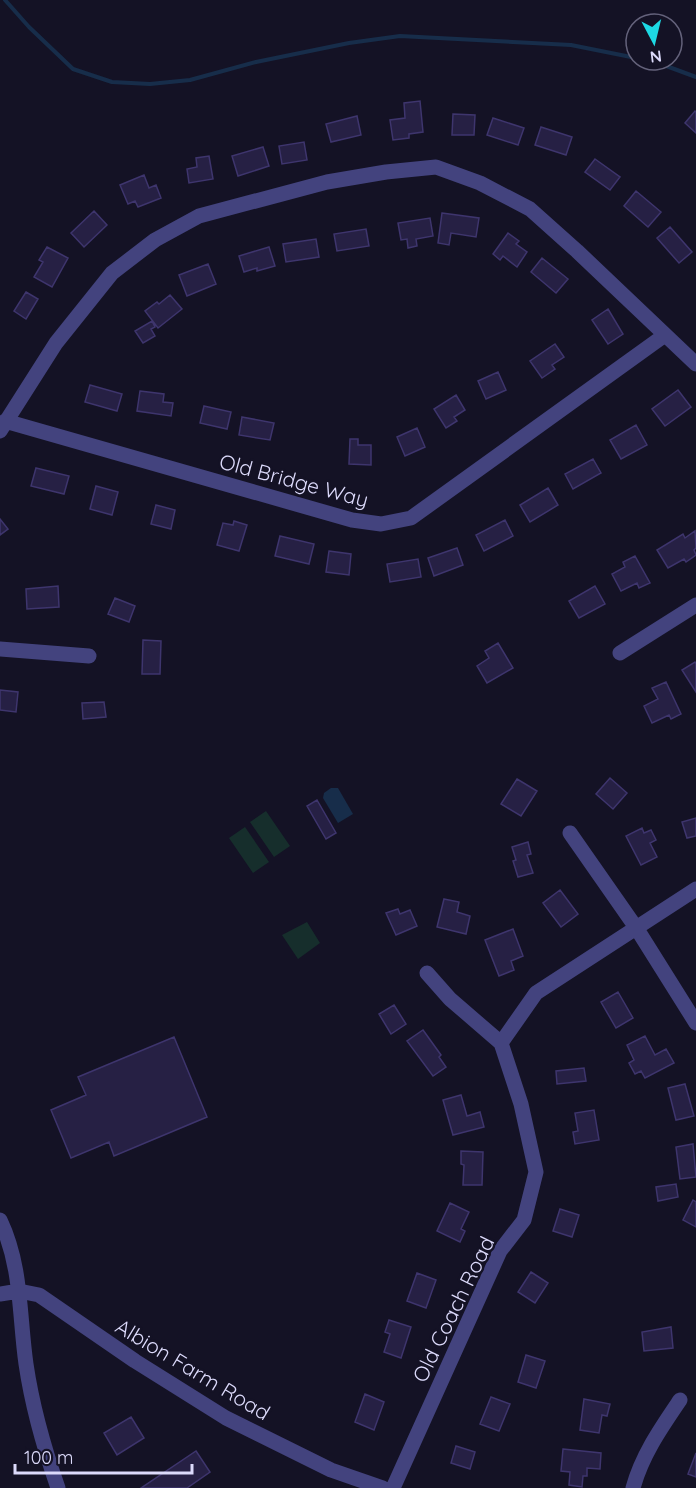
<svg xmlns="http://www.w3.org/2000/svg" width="696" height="1488" font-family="Quicksand,sans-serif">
	<rect width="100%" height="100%" fill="#141225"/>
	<!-- green -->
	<path fill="#162e2c" d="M266,811L290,846L274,857L250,822Z
		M245,827L269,862L253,873L229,838Z
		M307,922L320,943L298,959L282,935Z"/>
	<!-- water -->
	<path fill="#172d4a" d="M331,788H338L353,814L338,823L323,798L324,793Z"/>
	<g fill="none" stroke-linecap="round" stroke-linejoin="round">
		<!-- stream -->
		<path stroke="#172d4a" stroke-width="4" d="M5,0L29,27L73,69L112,82L150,84L190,80L256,62L349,43L400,36L571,45L636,58
			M650,60L696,77"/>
	</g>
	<!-- building -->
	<path fill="#262044" stroke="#3e356d" stroke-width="1.5" d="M420,101L423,132L409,134V138L393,140L390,120L405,118L404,103Z
		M695,111L696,112V133L685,123Z
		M453,114L475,115L474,135H452Z
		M357,116L361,135L331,142L326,124Z
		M493,118L524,128L518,145L487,135Z
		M541,127L572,137L566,155L535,145Z
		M304,142L307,160L282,164L279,146Z
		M263,147L269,166L238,176L232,156Z
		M209,156L213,179L189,183L187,169L197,167L196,158Z
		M595,159L620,177L610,190L585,172Z
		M144,175L149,188L156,185L161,198L138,207L135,201L128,204L120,185Z
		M636,191L661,212L648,227L624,206Z
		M94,211L107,225L84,247L71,233Z
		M442,213L479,218L476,237L451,233L449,245L438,243Z
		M430,218L433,236L416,239L417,246L408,248L407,239L401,240L398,223Z
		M670,227L692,252L679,263L657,238Z
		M366,229L369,246L337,251L334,234Z
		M508,233L519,241L516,244L527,252L517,267L503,256L500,260L493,254Z
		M316,239L319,257L286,262L283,244Z
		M47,247L68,258L52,287L34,277L43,262L39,260Z
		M269,247L275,266L257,271V268L244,272L239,256Z
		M542,258L568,279L556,293L531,272Z
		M208,264L216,284L187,296L179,275Z
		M26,292L38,299L26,319L14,311Z
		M170,295L182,309L158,328L145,311L157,302L159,304Z
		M608,309L623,334L608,344L592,320Z
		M152,321L155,327L151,329L155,336L143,343L135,331Z
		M555,344L564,357L552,365L555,369L542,378L530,361Z
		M498,372L506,390L486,399L478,381Z
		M90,385L122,394L117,411L85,402Z
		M678,390L691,407L665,426L652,409Z
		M140,391L164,394L163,402L173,403L171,416L137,411Z
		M456,395L465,410L454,417L457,421L446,428L434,409Z
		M204,406L231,412L227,429L200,423Z
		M242,417L274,423L270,440L239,435Z
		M636,425L647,445L621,459L610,440Z
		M417,428L425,447L405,456L397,437Z
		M350,439H358V445H371V465L349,464Z
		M593,459L601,473L573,489L565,474Z
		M36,468L69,476L64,494L31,486Z
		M96,486L118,492L112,515L90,509Z
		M548,488L558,505L530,522L520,505Z
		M156,505L175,510L171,529L151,524Z
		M0,519L8,529L0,535Z
		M505,520L513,536L484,551L476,535Z
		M234,521L247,525L239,551L217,545L223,523L233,525Z
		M695,531L696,548L694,550L696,555L686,562L684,559L668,568L657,550L683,534L685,538Z
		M280,536L314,544L309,564L275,556Z
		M457,548L463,565L434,576L428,558Z
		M329,551L351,554L349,575L326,572Z
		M635,556L650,583L639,588L637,583L621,591L612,574L625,567L623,562Z
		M418,559L421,577L390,582L387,564Z
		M58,586L59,607L27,609L26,589Z
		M595,586L605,604L579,618L569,601Z
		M115,598L135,606L129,622L108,614Z
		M143,640L161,641L160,674H142Z
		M498,643L513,668L487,683L477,666L489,658L485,651Z
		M695,662L696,664V692L682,670Z
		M666,682L681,714L671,719L669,715L652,723L644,706L658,699L652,688Z
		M0,690L18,692L16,712L0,710Z
		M104,702L106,717L83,719L82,703Z
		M610,778L627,793L613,809L596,794Z
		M517,779L537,791L521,816L501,804Z
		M317,800L336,833L326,839L307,806Z
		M696,818V836L687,838L682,822Z
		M642,828L644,833L651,830L656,840L650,843L657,857L641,865L626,836Z
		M528,842L531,854L527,855L533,873L518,877L513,861L516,860L512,847Z
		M560,890L578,914L561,927L543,903Z
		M444,899L459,902L457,912L470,916L466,934L437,927Z
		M398,909L400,914L410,910L417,926L396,935L386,913Z
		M513,929L523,956L511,961L514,970L499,976L485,940Z
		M618,992L633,1018L616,1028L601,1002Z
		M394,1005L406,1024L391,1034L379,1014Z
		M423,1030L441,1055L439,1057L446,1067L433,1076L407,1041Z
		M645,1036L655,1055L666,1049L674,1063L645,1078L641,1071L635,1074L629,1063L634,1060L627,1045Z
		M174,1037L207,1117L114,1156L109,1142L71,1158L51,1110L86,1095L78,1077Z
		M584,1068L586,1081L557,1084L556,1071Z
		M685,1084L694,1116L676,1120L668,1088Z
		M461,1095L467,1116L480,1112L484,1127L453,1135L443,1100Z
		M594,1110L599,1140L575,1144L573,1132L578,1131L575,1113Z
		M693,1144L696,1177L680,1179L676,1147Z
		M461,1151L483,1152L482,1185H463L464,1165L461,1164Z
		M676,1184L678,1197L658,1201L656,1187Z
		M693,1200L696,1202V1227L683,1220Z
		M450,1203L469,1212L461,1229L465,1231L460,1242L437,1231Z
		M560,1209L579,1215L572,1237L553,1231Z
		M531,1272L548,1283L535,1303L518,1292Z
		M417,1273L436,1280L426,1308L407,1301Z
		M389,1320L411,1327L401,1358L384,1352L390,1334L385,1332Z
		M671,1327L673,1348L644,1351L642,1332Z
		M526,1355L545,1361L536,1388L518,1382Z
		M365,1394L384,1402L374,1430L355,1422Z
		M491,1397L510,1404L499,1431L480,1424Z
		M584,1399L610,1404L607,1416L602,1415L599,1433L580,1430Z
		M131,1417L144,1438L117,1455L104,1433Z
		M456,1446L475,1452L470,1469L451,1463Z
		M563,1449L601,1453L600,1469L587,1468V1476H583L582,1487L569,1485L570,1472L561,1471Z
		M196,1451L210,1472L187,1488H141Z
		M696,1453V1477L688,1474Z"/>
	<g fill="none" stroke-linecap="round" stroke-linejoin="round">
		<!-- minor -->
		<path stroke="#43437e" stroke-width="15" d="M5,421L352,520L381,524L411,518L665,335
			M0,431L56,343L112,273L155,240L199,216L327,182L386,172L436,167L480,183L530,209L577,251L696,364
			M0,649L89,656
			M620,653L696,605
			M570,833L637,929L696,1023
			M427,973L450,999L501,1043
			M501,1043L536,993L696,889
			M0,1220C22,1266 19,1315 26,1364C32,1405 44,1448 58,1488
			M0,1294L19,1291L39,1295L135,1361L226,1418L331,1470L383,1488
			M393,1488L500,1251L524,1220L536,1172L521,1104L501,1043
			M633,1488C642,1455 661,1428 680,1400"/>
	</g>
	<g text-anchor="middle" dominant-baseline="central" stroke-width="5" stroke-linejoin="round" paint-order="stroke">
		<!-- street labels -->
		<g font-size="21" fill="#dcdafb" stroke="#141225">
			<text transform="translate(294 480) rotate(15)">Old Bridge Way</text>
			<text transform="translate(453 1309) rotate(-64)">Old Coach Road</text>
			<text transform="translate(193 1369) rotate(31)">Albion Farm Road</text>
		</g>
	</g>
	<!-- north arrow -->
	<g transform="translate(654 42) rotate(173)"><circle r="28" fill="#141225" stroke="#64627b" stroke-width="1.5"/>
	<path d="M0-4.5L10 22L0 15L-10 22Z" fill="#1dd9e4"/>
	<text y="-9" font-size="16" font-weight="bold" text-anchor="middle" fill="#dcdafb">N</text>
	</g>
	<!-- scale -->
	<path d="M15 1464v9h177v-9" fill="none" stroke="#dcdafb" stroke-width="3"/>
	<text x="24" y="1464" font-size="18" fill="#dcdafb" stroke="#141225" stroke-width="4.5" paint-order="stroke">100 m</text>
</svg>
